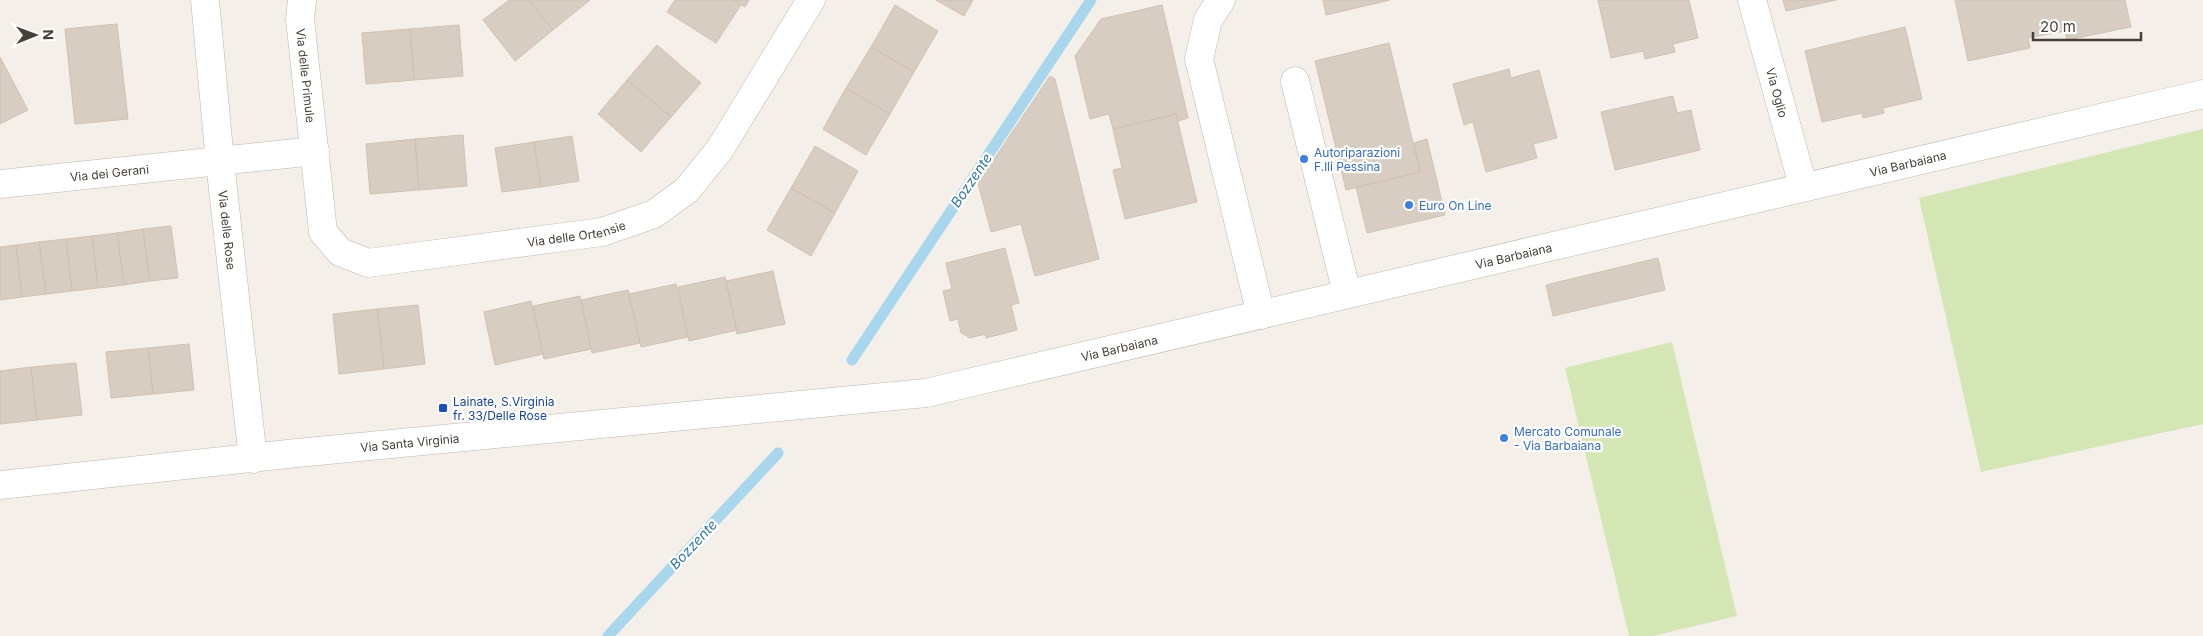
<svg xmlns="http://www.w3.org/2000/svg" width="2203" height="636" font-family="Inter,sans-serif">
	<rect width="100%" height="100%" fill="#f4efe9"/>
	<!-- green -->
	<path fill="#d3e6b4" d="M2203,129V424L1981,472L1919,198Z
		M1672,342L1737,616L1653,636H1629L1565,368Z"/>
	<g fill="none" stroke-linecap="round" stroke-linejoin="round">
		<!-- stream -->
		<path stroke="#a8d7ed" stroke-width="11" d="M852,360L1091,0
			M608,636L778,453"/>
	</g>
	<!-- building -->
	<path fill="#d8cdc2" stroke="#cfc2b2" d="M509,0H529L553,30L515,61L483,20Z
		M529,0H590L553,30Z
		M675,0H733L741,5L716,43L667,12Z
		M733,0H749L745,7Z
		M936,0H973L964,16Z
		M1323,0H1390L1326,15Z
		M1598,0H1689L1698,38L1673,44L1675,52L1645,59L1643,51L1611,58Z
		M1783,0H1836L1786,11Z
		M1955,0H2125L2131,27L2067,40L2065,31L2028,38L2030,48L1968,61Z
		M895,5L938,31L914,72L871,47Z
		M1162,5L1188,118L1178,121L1176,114L1113,129L1109,114L1090,119L1075,56L1101,19Z
		M117,24L128,119L75,124L65,29Z
		M459,25L463,76L414,80L410,29Z
		M1905,27L1922,99L1883,108L1884,113L1863,118L1862,113L1822,122L1805,51Z
		M410,29L414,80L366,84L362,33Z
		M1389,43L1420,172L1346,190L1315,61Z
		M657,45L701,83L671,117L627,80Z
		M871,47L914,72L890,114L846,88Z
		M0,57L28,110L0,124Z
		M1509,69L1511,78L1539,70L1557,138L1533,144L1537,158L1486,172L1473,122L1464,125L1453,84Z
		M1050,76L1055,79L1099,259L1035,276L1021,224L991,232L978,183Z
		M627,80L671,117L641,152L598,114Z
		M846,88L890,114L866,155L823,129Z
		M1673,96L1677,113L1691,110L1700,150L1615,170L1601,112Z
		M1176,114L1197,202L1125,219L1113,170L1122,168L1113,129Z
		M463,135L467,186L419,190L415,139Z
		M572,136L579,181L541,187L534,142Z
		M415,139L419,190L370,194L366,144Z
		M1427,139L1445,215L1367,233L1356,187L1420,172L1414,143Z
		M534,142L541,187L502,192L495,148Z
		M815,146L858,171L835,213L791,188Z
		M791,188L835,213L811,256L767,230Z
		M171,226L178,278L150,281L143,229Z
		M143,229L150,281L124,285L117,233Z
		M117,233L124,285L98,288L92,236Z
		M92,236L98,288L72,291L66,239Z
		M66,239L72,291L46,294L39,242Z
		M39,242L46,294L22,297L16,245Z
		M16,245L22,297L0,300V247Z
		M1005,248L1019,303L1011,305L1017,330L986,338L985,334L970,338L961,333L958,319L950,321L943,291L952,289L946,263Z
		M1658,258L1665,290L1553,316L1546,285Z
		M773,271L785,324L737,334L726,281Z
		M725,277L737,330L689,341L678,287Z
		M676,284L688,337L641,347L629,294Z
		M628,290L640,343L592,353L581,300Z
		M580,296L591,349L544,359L533,306Z
		M531,301L543,354L495,365L484,312Z
		M418,305L425,364L384,369L377,309Z
		M377,309L384,369L339,374L333,314Z
		M189,344L194,390L153,394L148,348Z
		M148,348L153,394L111,398L106,352Z
		M76,363L82,415L37,420L31,367Z
		M31,367L37,420L0,424V371Z"/>
	<g fill="none" stroke-linecap="round" stroke-linejoin="round">
		<!-- minor casing -->
		<g stroke="#bfb6ac" stroke-width="29">
			<g id="minor">
				<path id="s1" d="M205,0L220,162L253,459"/>
				<path id="s2" d="M302,0L300,19L323,232L340,252L368,263L602,232L654,214L687,190L720,149L811,0"/>
				<path d="M1221,0L1208,20L1199,59L1261,315"/>
				<path id="s3" d="M1752,0L1803,186"/>
				<path d="M1295,81L1347,294"/>
				<path id="s4" d="M0,184L315,151"/>
				<path id="s5" d="M0,485L297,453L926,393L2203,94"/>
			</g>
		</g>
		<!-- minor -->
		<use href="#minor" stroke="#fff" stroke-width="28"/>
	</g>
	<!-- markers -->
	<g fill="#3f7fe0" stroke="#fff" stroke-width="2">
		<circle cx="1304" cy="159" r="5"/>
		<circle cx="1409" cy="205" r="5"/>
		<circle cx="1504" cy="438" r="5"/>
	</g>
	<rect fill="#1a4fb4" stroke="#fff" stroke-width="2" x="438" y="403" width="10" height="10" rx="2.5"/>
	<g text-anchor="middle" dominant-baseline="central" stroke-width="4.5" stroke-linejoin="round" paint-order="stroke">
		<!-- street labels -->
		<g font-size="12" fill="#474038" stroke="#fff">
			<text stroke="none"><textPath href="#s2" startOffset="76">Via delle Primule</textPath></text>
			<text stroke="none"><textPath href="#s3" startOffset="96">Via Oglio</textPath></text>
			<text stroke="none"><textPath href="#s5" startOffset="1939">Via Barbaiana</textPath></text>
			<text stroke="none"><textPath href="#s4" startOffset="110">Via dei Gerani</textPath></text>
			<text stroke="none"><textPath href="#s1" startOffset="231">Via delle Rose</textPath></text>
			<text stroke="none"><textPath href="#s2" startOffset="500">Via delle Ortensie</textPath></text>
			<text stroke="none"><textPath href="#s5" startOffset="1534">Via Barbaiana</textPath></text>
			<text stroke="none"><textPath href="#s5" startOffset="1129">Via Barbaiana</textPath></text>
			<text stroke="none"><textPath href="#s5" startOffset="412">Via Santa Virginia</textPath></text>
		</g>
		<!-- shop labels -->
		<g font-size="12" fill="#366cbe" stroke="#fff" text-anchor="start">
			<text x="1314" y="152">Autoriparazioni<tspan x="1314" dy="14">F.lli Pessina</tspan></text>
			<text x="1419" y="205">Euro On Line</text>
			<text x="1514" y="431">Mercato Comunale<tspan x="1514" dy="14">- Via Barbaiana</tspan></text>
		</g>
		<!-- transit labels -->
		<g font-size="12" fill="#164399" stroke="#fff" text-anchor="start">
			<text x="453" y="401">Lainate, S.Virginia<tspan x="453" dy="14">fr. 33/Delle Rose</tspan></text>
		</g>
		<!-- water labels -->
		<g font-size="14" font-style="italic" fill="#31799f" stroke="#fff">
			<text transform="translate(971 180) rotate(-56)">Bozzente</text>
			<text transform="translate(693 544) rotate(-47)">Bozzente</text>
		</g>
	</g>
	<!-- north arrow -->
	<g transform="translate(35 35) rotate(89)" stroke="#ffffff" stroke-width="4" paint-order="stroke">
	<path d="M0-4L9 19L0 12L-9 19Z" fill="#474038"/>
	<text y="-8" font-size="14" font-weight="bold" text-anchor="middle" fill="#474038">N</text>
	</g>
	<!-- scale -->
	<path d="M2033 32v8h108v-8" fill="none" stroke="#474038" stroke-width="2.5"/>
	<text x="2040" y="32" font-size="15" fill="#474038" stroke="#ffffff" stroke-width="4" paint-order="stroke">20 m</text>
</svg>
